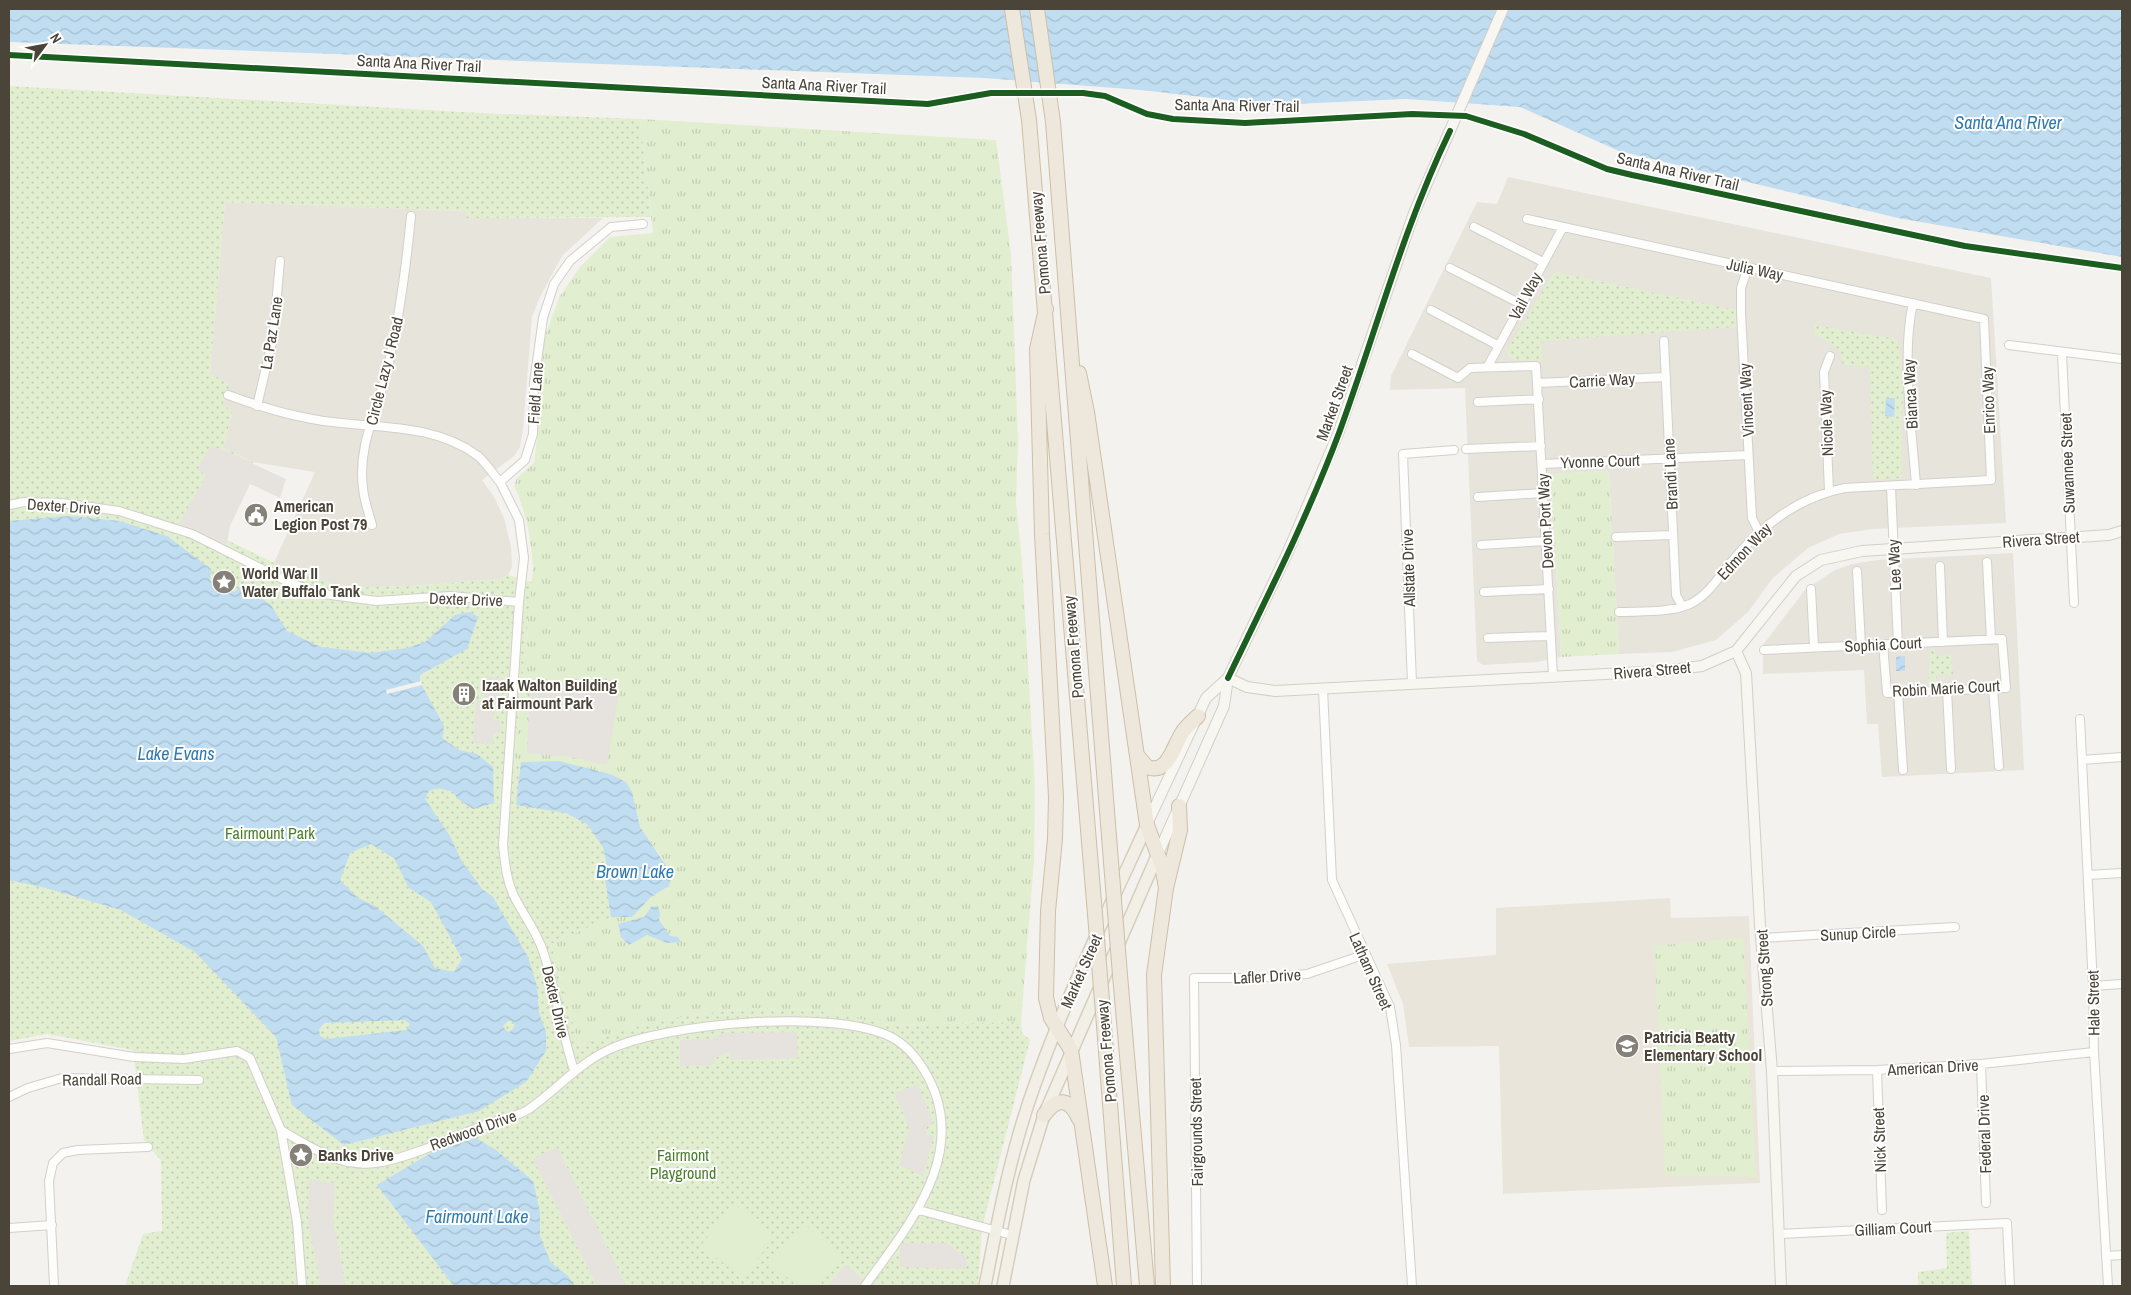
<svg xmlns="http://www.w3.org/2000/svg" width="2131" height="1295" font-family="'Archivo Narrow',sans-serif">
	<defs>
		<pattern id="grass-tufts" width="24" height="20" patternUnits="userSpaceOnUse" patternTransform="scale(1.25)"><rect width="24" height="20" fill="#e1eecf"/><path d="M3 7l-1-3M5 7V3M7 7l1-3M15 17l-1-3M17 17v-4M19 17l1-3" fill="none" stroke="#c3cdb2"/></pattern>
		<pattern id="park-dots" width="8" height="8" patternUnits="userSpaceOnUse" patternTransform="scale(1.25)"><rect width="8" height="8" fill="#e1eecf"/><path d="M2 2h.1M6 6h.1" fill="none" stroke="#c3cdb2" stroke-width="1.8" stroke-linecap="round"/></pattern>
		<pattern id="water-waves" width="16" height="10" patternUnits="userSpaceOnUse" patternTransform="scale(1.25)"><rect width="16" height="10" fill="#c0ddf1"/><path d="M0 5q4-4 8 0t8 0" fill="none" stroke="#a6bfcf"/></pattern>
	</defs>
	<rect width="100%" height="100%" fill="#f4f2ee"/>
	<!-- residential -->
	<path fill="#e7e4dc" d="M1508,177L1991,278L2006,523L1873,529L1839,534L1808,548L1773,578L1748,612L1716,640L1672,652L1619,654L1609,471L1551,474L1561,657L1537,662L1483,665L1477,661L1465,388L1390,390L1391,376L1477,202L1497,204Z
		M225,202L467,211V218H603L562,256L539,299L532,317L523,429L520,447L514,456L482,480L494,497L504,518L511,547L512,567L508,575L500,579L411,586L343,588L274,563L315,472L253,462L223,448L233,411L222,406L210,374Z
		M2013,553L2024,770L1882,777L1878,724H1867L1864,670L1763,674V645L1804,591L1835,570L1852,564L1877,560Z"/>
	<!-- education -->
	<path fill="#eae5da" d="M1670,898L1671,918L1749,916L1760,1183L1503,1194L1499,1046L1409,1047L1403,1004L1387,964L1496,955V908Z"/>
	<!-- grass -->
	<path fill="url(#grass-tufts)" d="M640,119L996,140L1011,254L1018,441L1016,503L1022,562L1035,786L1034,861L1021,1022L890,1025L815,1010L752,1008L693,1015L634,1027L579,1046L551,944L611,917H632L652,896L669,886L662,858L640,827L632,792L610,774L559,761L521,762L514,757L533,569C531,539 527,514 514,486L517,478L534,463L539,423L543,341L560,296L580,267L610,237L653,233Z
		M1609,471L1619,654L1561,657L1551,474Z
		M1743,937L1756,1177L1665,1176L1654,946Z"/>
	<!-- park -->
	<path fill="url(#park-dots)" d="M9,86L479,113L640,119L651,217L467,218L466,211L225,202L210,374L230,383L222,406L233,410L223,448L253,462L215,534L274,563L343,588L411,586L500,579L508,575L532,582L514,757L521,762L559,761L610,774L626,782L632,792L640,827L671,873L669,886L652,896L632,917H611L551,944L579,1046L634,1027L693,1015L752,1008L815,1010L890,1025L1021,1022L1022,1033L1030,1040L982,1228L978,1286H125L143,1234L162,1231L161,1161L144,1140L133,1050L47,1034L9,1041Z
		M1554,272L1737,310L1736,327L1542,341V362L1512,359L1506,352Z
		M1814,325L1897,339L1904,383L1901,426L1902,478L1873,479L1870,367L1843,365L1840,350L1815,334Z
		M1935,649L1937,656L1951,655L1953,674L1937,675V682L1928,683L1930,650Z
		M1969,1231L1972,1286H1918V1272L1947,1268L1946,1233Z"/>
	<!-- pitch -->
	<path fill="#e1eecf" d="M734,1204L775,1237L742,1278L701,1245Z
		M803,1223L843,1256L819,1286H798L770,1264Z"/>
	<!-- parking -->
	<path fill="#e6e3df" d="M210,447L219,448L286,479L280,498L250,484L230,526L226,549L179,524L206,475L197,470Z
		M485,677L503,678L501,704L494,703L493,720H501L500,733H493V744L473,743L476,700L484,701Z
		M530,685L619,693L607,765L570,757L527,753Z
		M797,1032L798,1058L731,1060L730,1052L724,1053L714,1059L713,1065L680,1066V1040L711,1039L724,1033Z
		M918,1084L933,1123L927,1126L926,1134L934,1136L923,1176L899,1165L909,1129L895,1093Z
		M557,1147L626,1285L624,1286H597L533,1159Z
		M309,1179L335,1183L333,1221L346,1286H321L308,1222Z
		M900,1243H946L967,1257L965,1269L900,1267Z
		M845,1265L863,1279L857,1286H828Z"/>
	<!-- water -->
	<path fill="url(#water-waves)" fill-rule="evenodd" d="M9,9H2122V257L1898,218L1619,151L1520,107L1406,99L1272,105L1141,90L984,78L9,42Z
		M1886,398H1895L1894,417L1885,416Z
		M69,516L119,521L167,536L211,569L210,580L219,591L234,592L243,585L271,605L287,631L321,647L371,653L407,648L425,642L455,615L470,612L478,617L467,649L420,675V682L444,726L442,738L459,750L477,754L493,767L494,803L473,809L458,799L453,792L438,788L429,791L425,799L450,836L461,860L482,889L493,897L528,957L537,986L539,1013L546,1032V1051L526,1082L479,1111L344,1145L292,1105L276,1037L195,952L121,910L46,888L9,880V521ZM371,844L394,858L409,888L431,902L462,959L454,972L435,968L423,946L375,906L358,898L340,880L350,853ZM404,1020L410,1024L407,1030L326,1039L320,1036L319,1030L324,1023ZM508,1021H512L515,1026L510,1032L506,1031L503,1026Z
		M1905,656V671H1896V657Z
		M559,761L610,774L626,782L632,792L640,827L671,873L669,886L652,896L632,917H611L605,879L606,861L603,847L587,824L566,813L516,805L521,762Z
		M658,906L660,914L659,920L670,936L678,937L681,942L667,943L647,935L629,945L621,937L618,924L644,917L651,907Z
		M476,1138L496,1150L533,1181L540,1212V1236L551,1263L567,1275L575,1286H454L377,1185L434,1151Z"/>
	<!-- pier -->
	<path fill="#f4f2ee" d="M421,681L422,685L387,694L386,690Z"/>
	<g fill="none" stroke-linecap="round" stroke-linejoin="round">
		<!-- street casing -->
		<g stroke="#d2d0cb" stroke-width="10">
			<path id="street" d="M1527,219L1984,319L1991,480L1845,488C1798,497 1762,525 1732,561C1719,576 1709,595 1690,604C1669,613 1642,611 1619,612
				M1474,227L1543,262
				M1748,267L1741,288V313L1752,518L1759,532
				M1450,268L1521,304
				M1913,303C1901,355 1912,431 1916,485
				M1431,310L1499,346
				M1664,341L1676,595L1682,606
				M2009,345L2122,359
				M2062,353L2074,603
				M1412,354L1458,378L1470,368L1536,366L1553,676
				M1488,366L1563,227
				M1538,383L1666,377
				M228,395C255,405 283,414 312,419C368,430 429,420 478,456C486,463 493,474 500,482
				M1478,402L1539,399
				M257,406L273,338L280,261
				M1466,449L1541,446
				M1542,464L1748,455
				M1891,487L1898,644
				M1829,491L1824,372L1830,356
				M1478,497L1543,493
				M9,505L24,502L62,503L119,511L192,534L290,583L323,594L377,601L450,596L519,602
				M372,525C369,513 364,501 363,488C357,445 379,407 388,366C400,315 406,268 411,216
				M1616,537L1673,535
				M1481,545L1546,541
				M1987,562L1991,640
				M1940,566L1943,642
				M1857,571L1861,645
				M1811,589L1814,647
				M1484,592L1549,589
				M1488,638L1551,636
				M1764,650L2002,639L2006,688L1887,693L1883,644
				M1412,683L1403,454L1454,450
				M1993,688L1999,766
				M1323,689L1332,880L1390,1007L1396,1045L1412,1286
				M1947,690L1951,769
				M1898,692L1903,770
				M2080,719L2093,986L2094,1052L2108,1286
				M2082,760L2122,757
				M2088,875L2122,873
				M1761,938L1955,927
				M2093,986L2122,984
				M9,1049L47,1043L134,1057L184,1059L237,1051L250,1058L281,1130L297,1222L302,1286
				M1981,1064L1986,1203
				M574,1070C561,1031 556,990 543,951C536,930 522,913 513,894C506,878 505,862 503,845L519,602L524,558L519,520L500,482L525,460L533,434L534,383L543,318L554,284L570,261L611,227L643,224
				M1877,1070L1882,1210
				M1772,1071L1877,1070L1981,1064L2094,1052
				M9,1097L28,1088L62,1078L199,1080
				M281,1130C314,1149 343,1170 382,1162C420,1154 457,1135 493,1122C504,1118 519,1116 529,1109C556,1090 577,1065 608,1050C665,1023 834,1008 891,1037C905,1044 916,1057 924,1070C973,1150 910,1223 865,1286
				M919,1210L1012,1235
				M9,1228L52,1225
				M1779,1234L2007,1223L2010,1286
				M2106,1256L2122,1255
				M54,1286L49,1181L53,1163L63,1153L78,1150L148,1147
				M1197,1286L1194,978H1256L1307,974L1366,954"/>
		</g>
		<!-- secondary casing -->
		<g stroke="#d3cfc5" stroke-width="12">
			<path id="secondary" d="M1736,651L1746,673L1760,925L1772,1071L1781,1286
				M1228,678L1247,687L1275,691L1663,671L1702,666L1736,651L1796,576L1821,560L1862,551L2109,535L2122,531
				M1147,824L1206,698L1228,678
				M1157,856L1224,706L1228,678L1287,554L1338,434L1414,213L1503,9"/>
		</g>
		<!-- primary casing -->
		<g stroke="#d6cebb" stroke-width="14">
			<path id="primary" d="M985,1286C998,1219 1011,1151 1034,1087C1066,997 1107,912 1147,825
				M1003,1286L1024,1180L1044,1115L1157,856"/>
		</g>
		<!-- highway casing -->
		<g stroke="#ccbfa9" stroke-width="16">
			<path id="highway" d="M1012,9L1029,120L1094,902
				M1037,9L1053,122L1111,862
				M1046,309L1037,349L1042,534L1056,797L1055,839L1048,911L1046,998L1051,1018L1071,1050L1105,1286
				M1079,373L1087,412L1147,825L1162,866L1166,888
				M1137,755L1147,767C1168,775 1173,747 1182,733C1186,726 1193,721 1198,716
				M1120,975L1147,1286
				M1103,1013L1124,1286
				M1044,1115C1058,1096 1070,1099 1079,1119
				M1163,1286L1154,975L1166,888L1180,830L1179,806"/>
		</g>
		<!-- street -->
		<use href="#street" stroke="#fdfdfc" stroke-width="8"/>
		<!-- secondary -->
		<use href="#secondary" stroke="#f7f6f1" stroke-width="10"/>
		<!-- primary -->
		<use href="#primary" stroke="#f2efe6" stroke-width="11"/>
		<!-- highway -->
		<use href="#highway" stroke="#ede8db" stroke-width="14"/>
		<!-- highway-bridge casing -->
		<g stroke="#ccbfa9" stroke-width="16" stroke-linecap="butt">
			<path id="highway-bridge" d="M1111,862L1120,975
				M1094,902L1103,1013"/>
		</g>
		<!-- highway-bridge -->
		<use href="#highway-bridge" stroke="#ede8db" stroke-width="14"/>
		<!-- cycleway casing -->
		<g stroke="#fff" stroke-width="9">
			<path id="cycleway" d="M9,55L928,104L991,93H1083L1105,96L1147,114L1173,119L1245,123L1412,114L1466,116L1524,134L1607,169L1632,175L1965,246L2122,268
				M1228,678C1267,597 1308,516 1339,433C1376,332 1403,228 1450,131"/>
		</g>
		<!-- cycleway -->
		<use href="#cycleway" stroke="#1b5e20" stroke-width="6"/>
	</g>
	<!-- icons -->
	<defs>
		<g id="civic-disc" transform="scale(1.25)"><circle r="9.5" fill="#868178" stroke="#fff"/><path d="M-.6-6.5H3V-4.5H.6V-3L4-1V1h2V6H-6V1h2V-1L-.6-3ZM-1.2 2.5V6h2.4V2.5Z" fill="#fff"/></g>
		<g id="sight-disc" transform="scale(1.25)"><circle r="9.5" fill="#868178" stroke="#fff"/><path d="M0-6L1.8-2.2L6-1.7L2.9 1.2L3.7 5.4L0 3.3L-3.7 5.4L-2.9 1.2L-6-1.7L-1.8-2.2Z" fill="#fff"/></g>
		<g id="building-disc" transform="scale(1.25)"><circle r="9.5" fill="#868178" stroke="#fff"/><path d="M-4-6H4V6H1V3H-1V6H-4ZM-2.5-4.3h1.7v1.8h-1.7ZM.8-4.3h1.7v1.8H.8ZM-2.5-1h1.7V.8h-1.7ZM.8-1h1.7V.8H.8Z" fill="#fff"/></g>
		<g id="school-disc" transform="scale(1.25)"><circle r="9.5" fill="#868178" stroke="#fff"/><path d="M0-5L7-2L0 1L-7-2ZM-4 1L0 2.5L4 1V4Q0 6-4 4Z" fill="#fff"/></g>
	</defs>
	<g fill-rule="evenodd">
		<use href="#civic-disc" x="256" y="515"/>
		<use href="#sight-disc" x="224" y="582"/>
		<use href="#building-disc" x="464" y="694"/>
		<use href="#school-disc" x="1627" y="1046"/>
		<use href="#sight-disc" x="301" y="1155"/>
	</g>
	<g text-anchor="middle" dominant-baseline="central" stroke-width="4" stroke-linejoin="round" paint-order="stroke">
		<!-- street labels -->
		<g font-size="16" fill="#4b4439" stroke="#fff">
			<text transform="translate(419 63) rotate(3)">Santa Ana River Trail</text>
			<text transform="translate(824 85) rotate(3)">Santa Ana River Trail</text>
			<text transform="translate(1237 105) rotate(1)">Santa Ana River Trail</text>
			<text transform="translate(1678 171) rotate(13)">Santa Ana River Trail</text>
			<text transform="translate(1040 243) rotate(-95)">Pomona Freeway</text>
			<text transform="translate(1755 269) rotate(12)">Julia Way</text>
			<text transform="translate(1525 296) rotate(-62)">Vail Way</text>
			<text transform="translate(271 333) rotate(-81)">La Paz Lane</text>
			<text transform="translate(384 371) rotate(-76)">Circle Lazy J Road</text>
			<text transform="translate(1602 380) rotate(-3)">Carrie Way</text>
			<text transform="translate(535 393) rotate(-86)">Field Lane</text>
			<text transform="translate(1910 394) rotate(-93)">Bianca Way</text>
			<text transform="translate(1746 400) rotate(-93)">Vincent Way</text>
			<text transform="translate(1988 400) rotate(-92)">Enrico Way</text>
			<text transform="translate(1334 403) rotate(-70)">Market Street</text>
			<text transform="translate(1826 423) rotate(-92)">Nicole Way</text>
			<text transform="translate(1600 461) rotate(-2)">Yvonne Court</text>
			<text transform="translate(2067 463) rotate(-92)">Suwannee Street</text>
			<text transform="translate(1670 474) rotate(-93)">Brandi Lane</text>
			<text transform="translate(64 506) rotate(4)">Dexter Drive</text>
			<text transform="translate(1545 521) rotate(-93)">Devon Port Way</text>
			<text transform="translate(2041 539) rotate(-4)">Rivera Street</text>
			<text transform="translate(1744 551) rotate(-47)">Edmon Way</text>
			<text transform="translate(1894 565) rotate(-93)">Lee Way</text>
			<text transform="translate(1408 568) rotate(-92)">Allstate Drive</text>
			<text transform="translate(466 599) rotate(2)">Dexter Drive</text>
			<text transform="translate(1883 644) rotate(-3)">Sophia Court</text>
			<text transform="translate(1073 647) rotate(-95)">Pomona Freeway</text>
			<text transform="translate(1652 670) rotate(-5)">Rivera Street</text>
			<text transform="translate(1946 688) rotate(-3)">Robin Marie Court</text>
			<text transform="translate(1858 933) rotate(-3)">Sunup Circle</text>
			<text transform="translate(1764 968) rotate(-94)">Strong Street</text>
			<text transform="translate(1081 971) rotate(-66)">Market Street</text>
			<text transform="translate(1371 971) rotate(66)">Latham Street</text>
			<text transform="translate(1267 976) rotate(-3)">Lafler Drive</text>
			<text transform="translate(556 1002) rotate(77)">Dexter Drive</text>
			<text transform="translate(2093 1003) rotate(-91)">Hale Street</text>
			<text transform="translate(1106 1051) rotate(-95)">Pomona Freeway</text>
			<text transform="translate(1933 1067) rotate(-3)">American Drive</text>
			<text transform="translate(102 1079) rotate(-1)">Randall Road</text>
			<text transform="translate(473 1130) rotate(-20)">Redwood Drive</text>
			<text transform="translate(1196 1132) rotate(-91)">Fairgrounds Street</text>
			<text transform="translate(1984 1134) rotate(-92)">Federal Drive</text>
			<text transform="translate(1879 1140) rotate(-92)">Nick Street</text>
			<text transform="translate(1893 1228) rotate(-3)">Gilliam Court</text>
		</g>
		<!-- poi labels -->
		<g font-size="16" font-weight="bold" fill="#4b4439" stroke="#fff" text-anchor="start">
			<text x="274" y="506">American<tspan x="274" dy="18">Legion Post 79</tspan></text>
			<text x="242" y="573">World War II<tspan x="242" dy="18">Water Buffalo Tank</tspan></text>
			<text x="482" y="685">Izaak Walton Building<tspan x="482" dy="18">at Fairmount Park</tspan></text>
			<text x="1644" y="1037">Patricia Beatty<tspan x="1644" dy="18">Elementary School</tspan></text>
			<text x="318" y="1155">Banks Drive</text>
		</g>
		<!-- park labels -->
		<g font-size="16" fill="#4a7f2a" stroke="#fff">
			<text x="270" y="833">Fairmount Park</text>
			<text x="683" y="1155">Fairmont<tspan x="683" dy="18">Playground</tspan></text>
		</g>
		<!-- water labels -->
		<g font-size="18" font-style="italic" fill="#2e7ab2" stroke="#fff">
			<text x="2008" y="122">Santa Ana River</text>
			<text x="176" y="753">Lake Evans</text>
			<text x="635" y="871">Brown Lake</text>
			<text x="477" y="1216">Fairmount Lake</text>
		</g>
	</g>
	<!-- border -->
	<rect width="2131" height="1295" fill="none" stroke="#4b4439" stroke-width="20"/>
	<!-- north arrow -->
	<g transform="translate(45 45) rotate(58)" stroke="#ffffff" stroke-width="4" paint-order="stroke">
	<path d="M0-4L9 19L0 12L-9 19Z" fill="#4b4439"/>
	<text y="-8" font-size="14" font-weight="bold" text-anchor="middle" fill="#4b4439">N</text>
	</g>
</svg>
